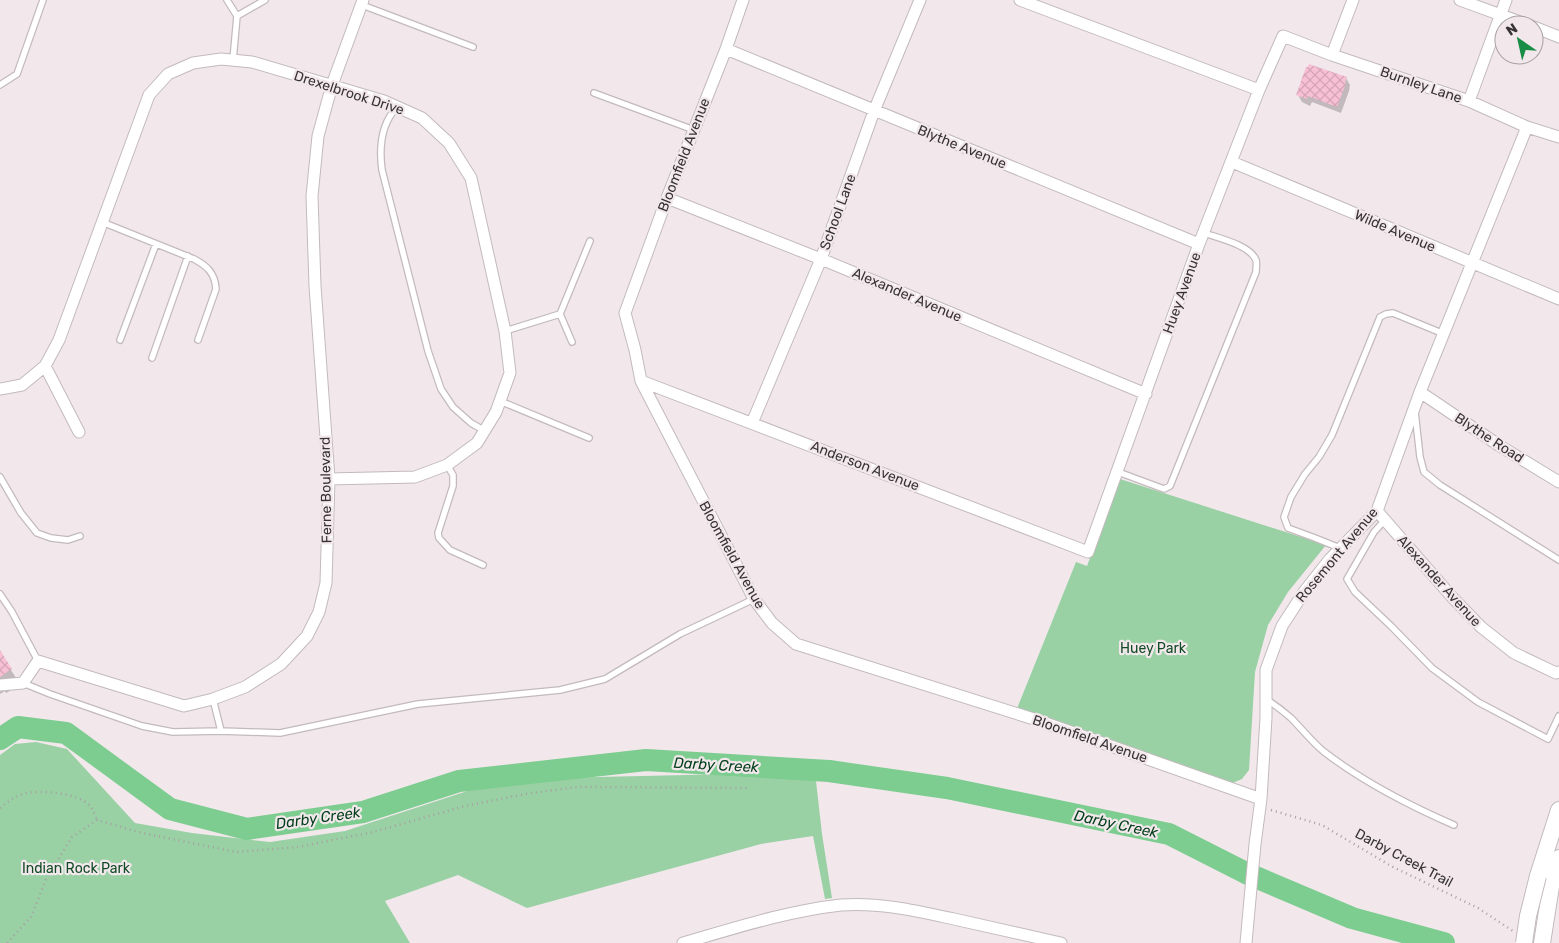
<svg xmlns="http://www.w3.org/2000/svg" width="1559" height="943" font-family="Rubik,sans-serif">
	<defs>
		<pattern id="building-cross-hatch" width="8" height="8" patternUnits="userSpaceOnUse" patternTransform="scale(1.25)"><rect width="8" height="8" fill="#f8c0d5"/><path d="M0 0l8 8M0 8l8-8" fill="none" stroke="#d5a5b7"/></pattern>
	</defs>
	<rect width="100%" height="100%" fill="#f2e8ec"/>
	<!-- park -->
	<path fill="#99d1a5" d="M1120,479L1326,545L1288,592L1268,625L1255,672L1249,770L1242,779L1228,785L1016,711L1076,562L1087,566Z
		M36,742L67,749L135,823L192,833L270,842L345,831L504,779L815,772L822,834L832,898L825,899L813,836L761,844L527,908L458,875L385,901L410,943H0V755L15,744Z"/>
	<!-- shadow -->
	<path fill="#0003" d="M1346,78L1350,85L1349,91L1341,113L1312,102L1310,106L1302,102L1298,95Z
		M0,653L20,684L8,692L6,693L5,691L0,694Z"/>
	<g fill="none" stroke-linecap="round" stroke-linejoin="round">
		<!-- river -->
		<path stroke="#7dcc90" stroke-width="22" d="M0,739L18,727L66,733L170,809L247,829L363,812L459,781L646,760L829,771L947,788L1169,834L1246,873L1352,918L1444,943"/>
	</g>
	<!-- building -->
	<path fill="url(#building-cross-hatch)" d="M1309,64L1347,77L1345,82L1346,83L1337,107L1308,96L1307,99L1296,95L1306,67H1308Z
		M0,650L12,669L0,677Z"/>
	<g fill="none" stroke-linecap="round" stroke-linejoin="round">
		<!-- service casing -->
		<g stroke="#c3babd" stroke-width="8">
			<path id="service" d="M227,0L237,16L233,60
				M362,5L473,47
				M237,16L265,0
				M0,85L17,74L43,0
				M594,93L694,130
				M397,107C381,124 379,148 382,170L428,351L441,389L453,407L471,423L485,431
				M102,222L194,259C207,266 215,273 216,289L198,340
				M560,314L572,342
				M505,331L560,314L590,241
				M120,340L156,244
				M152,358L188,256
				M500,401L589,438
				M1415,412L1420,457L1424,472L1440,485L1559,560
				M447,465L453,475V486L438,533L439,538L450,550L483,565
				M1118,472L1164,489L1170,486L1256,272C1256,268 1257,264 1256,260C1250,245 1218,238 1204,233
				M0,477L21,513L37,533L51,538L68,540L80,536
				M1385,520L1374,532L1347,579L1355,592L1391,626L1432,668L1478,702L1548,739L1559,716
				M1340,548L1315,538L1288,528L1284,517L1291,497L1305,474L1319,457L1332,435L1380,317L1386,314L1393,313L1444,334
				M0,594L12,612L38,661
				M23,683L50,694L142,726L173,732L221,731L213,699
				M1266,699C1275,705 1283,711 1291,718C1302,729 1311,741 1323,751C1363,782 1408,805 1454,825
				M221,731L280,733L418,704L560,690L605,679L680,634L754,599"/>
		</g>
		<!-- minor casing -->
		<g stroke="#c3babd" stroke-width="13">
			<path id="minor" d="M743,0L726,49L667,198L625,313L635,350L641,381L754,599L772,623L796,644L1037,720L1261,799
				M1020,0L1259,90
				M1460,0L1528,25
				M1534,27L1559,37
				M726,49L1199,244
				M1332,55L1353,0
				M1469,101L1506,0
				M1232,162L1559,299
				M667,198L821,259L1146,394
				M45,366L79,432
				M641,381L1088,552L1199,244L1259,90L1283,36L1332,55L1469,101L1527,127L1559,137
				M0,389L22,385L45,366L59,340L149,95L168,74L193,63L221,59L252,62L384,101L422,118L449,143L471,178L505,331L510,373L496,412L477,443L447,465L415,477L329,479
				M1420,392L1500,446L1559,482
				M752,423L821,259L874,111L920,0
				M1377,511L1452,597L1481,627L1514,653L1556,673L1559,672
				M0,685L23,683L38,661L184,706L213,699L245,687L281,664L307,636L319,612L326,583L329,479L315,286L312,196L318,136L332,85L363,0
				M683,943C735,928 787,911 841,905C879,902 917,911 954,919C990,927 1026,935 1061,943
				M1246,943L1255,844L1261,799L1266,718V670L1282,626L1304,592L1330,559L1377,511L1420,392L1527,127"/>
		</g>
		<!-- secondary casing -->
		<g stroke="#c3babd" stroke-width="18">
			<path id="secondary" d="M1538,876L1559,810
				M1542,943L1552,880L1559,858"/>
		</g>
		<!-- path -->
		<path stroke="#a69fa2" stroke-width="2.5" stroke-dasharray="1 4" stroke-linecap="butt" d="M0,808C7,802 14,797 23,794C39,789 79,793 90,806C93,809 95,816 97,820
			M1271,810L1322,825L1391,866L1478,908L1513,931
			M7,943L31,917L47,877L72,837L97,820L138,832L236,852L298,847L373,832L465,806L531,793L578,787L749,788"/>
		<!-- service -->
		<use href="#service" stroke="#fff" stroke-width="5.5"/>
		<!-- minor -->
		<use href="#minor" stroke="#fff" stroke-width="11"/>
		<!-- secondary -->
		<use href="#secondary" stroke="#fff" stroke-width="16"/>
		<!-- secondary-bridge casing -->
		<g stroke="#c3babd" stroke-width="18" stroke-linecap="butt">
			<path id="secondary-bridge" d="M1524,943L1528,916L1538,876"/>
		</g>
		<!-- secondary-bridge -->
		<use href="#secondary-bridge" stroke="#fff" stroke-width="16"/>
	</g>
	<g text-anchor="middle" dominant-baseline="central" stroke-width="4.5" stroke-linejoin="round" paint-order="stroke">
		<!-- street labels -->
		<g font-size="14" fill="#373334" stroke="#f2e8ec">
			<text transform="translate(1421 85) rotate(19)">Burnley Lane</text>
			<text transform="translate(349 93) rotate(18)">Drexelbrook Drive</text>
			<text transform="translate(962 147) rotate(22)">Blythe Avenue</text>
			<text transform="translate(684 155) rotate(-69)">Bloomfield Avenue</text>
			<text transform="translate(838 212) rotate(-70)">School Lane</text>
			<text transform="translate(1395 231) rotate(23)">Wilde Avenue</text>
			<text transform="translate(1182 293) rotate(-70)">Huey Avenue</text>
			<text transform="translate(907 295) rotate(23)">Alexander Avenue</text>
			<text transform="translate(1489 438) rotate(33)">Blythe Road</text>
			<text transform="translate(865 466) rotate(21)">Anderson Avenue</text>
			<text transform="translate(326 490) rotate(-91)">Ferne Boulevard</text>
			<text transform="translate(732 555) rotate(61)">Bloomfield Avenue</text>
			<text transform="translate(1337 555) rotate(-50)">Rosemont Avenue</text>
			<text transform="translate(1439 581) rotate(48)">Alexander Avenue</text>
			<text transform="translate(1090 739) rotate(19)">Bloomfield Avenue</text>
			<text transform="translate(1404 858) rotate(28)">Darby Creek Trail</text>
		</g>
		<!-- park labels -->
		<g font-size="14" fill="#114b25" stroke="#f2e8ec">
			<text x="1153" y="648">Huey Park</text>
			<text x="76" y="868">Indian Rock Park</text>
		</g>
		<!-- water labels -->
		<g font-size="15" font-style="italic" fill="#003e19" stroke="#f2e8ec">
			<text transform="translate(716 765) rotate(3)">Darby Creek</text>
			<text transform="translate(318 818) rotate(-8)">Darby Creek</text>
			<text transform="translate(1116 824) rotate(12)">Darby Creek</text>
		</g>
	</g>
	<!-- north arrow -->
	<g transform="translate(1519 40) rotate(326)"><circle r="24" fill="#f2e8ec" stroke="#a7a0a2"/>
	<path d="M0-4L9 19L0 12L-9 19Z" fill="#198c45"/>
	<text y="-8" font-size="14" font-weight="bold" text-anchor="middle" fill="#373334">N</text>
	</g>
</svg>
